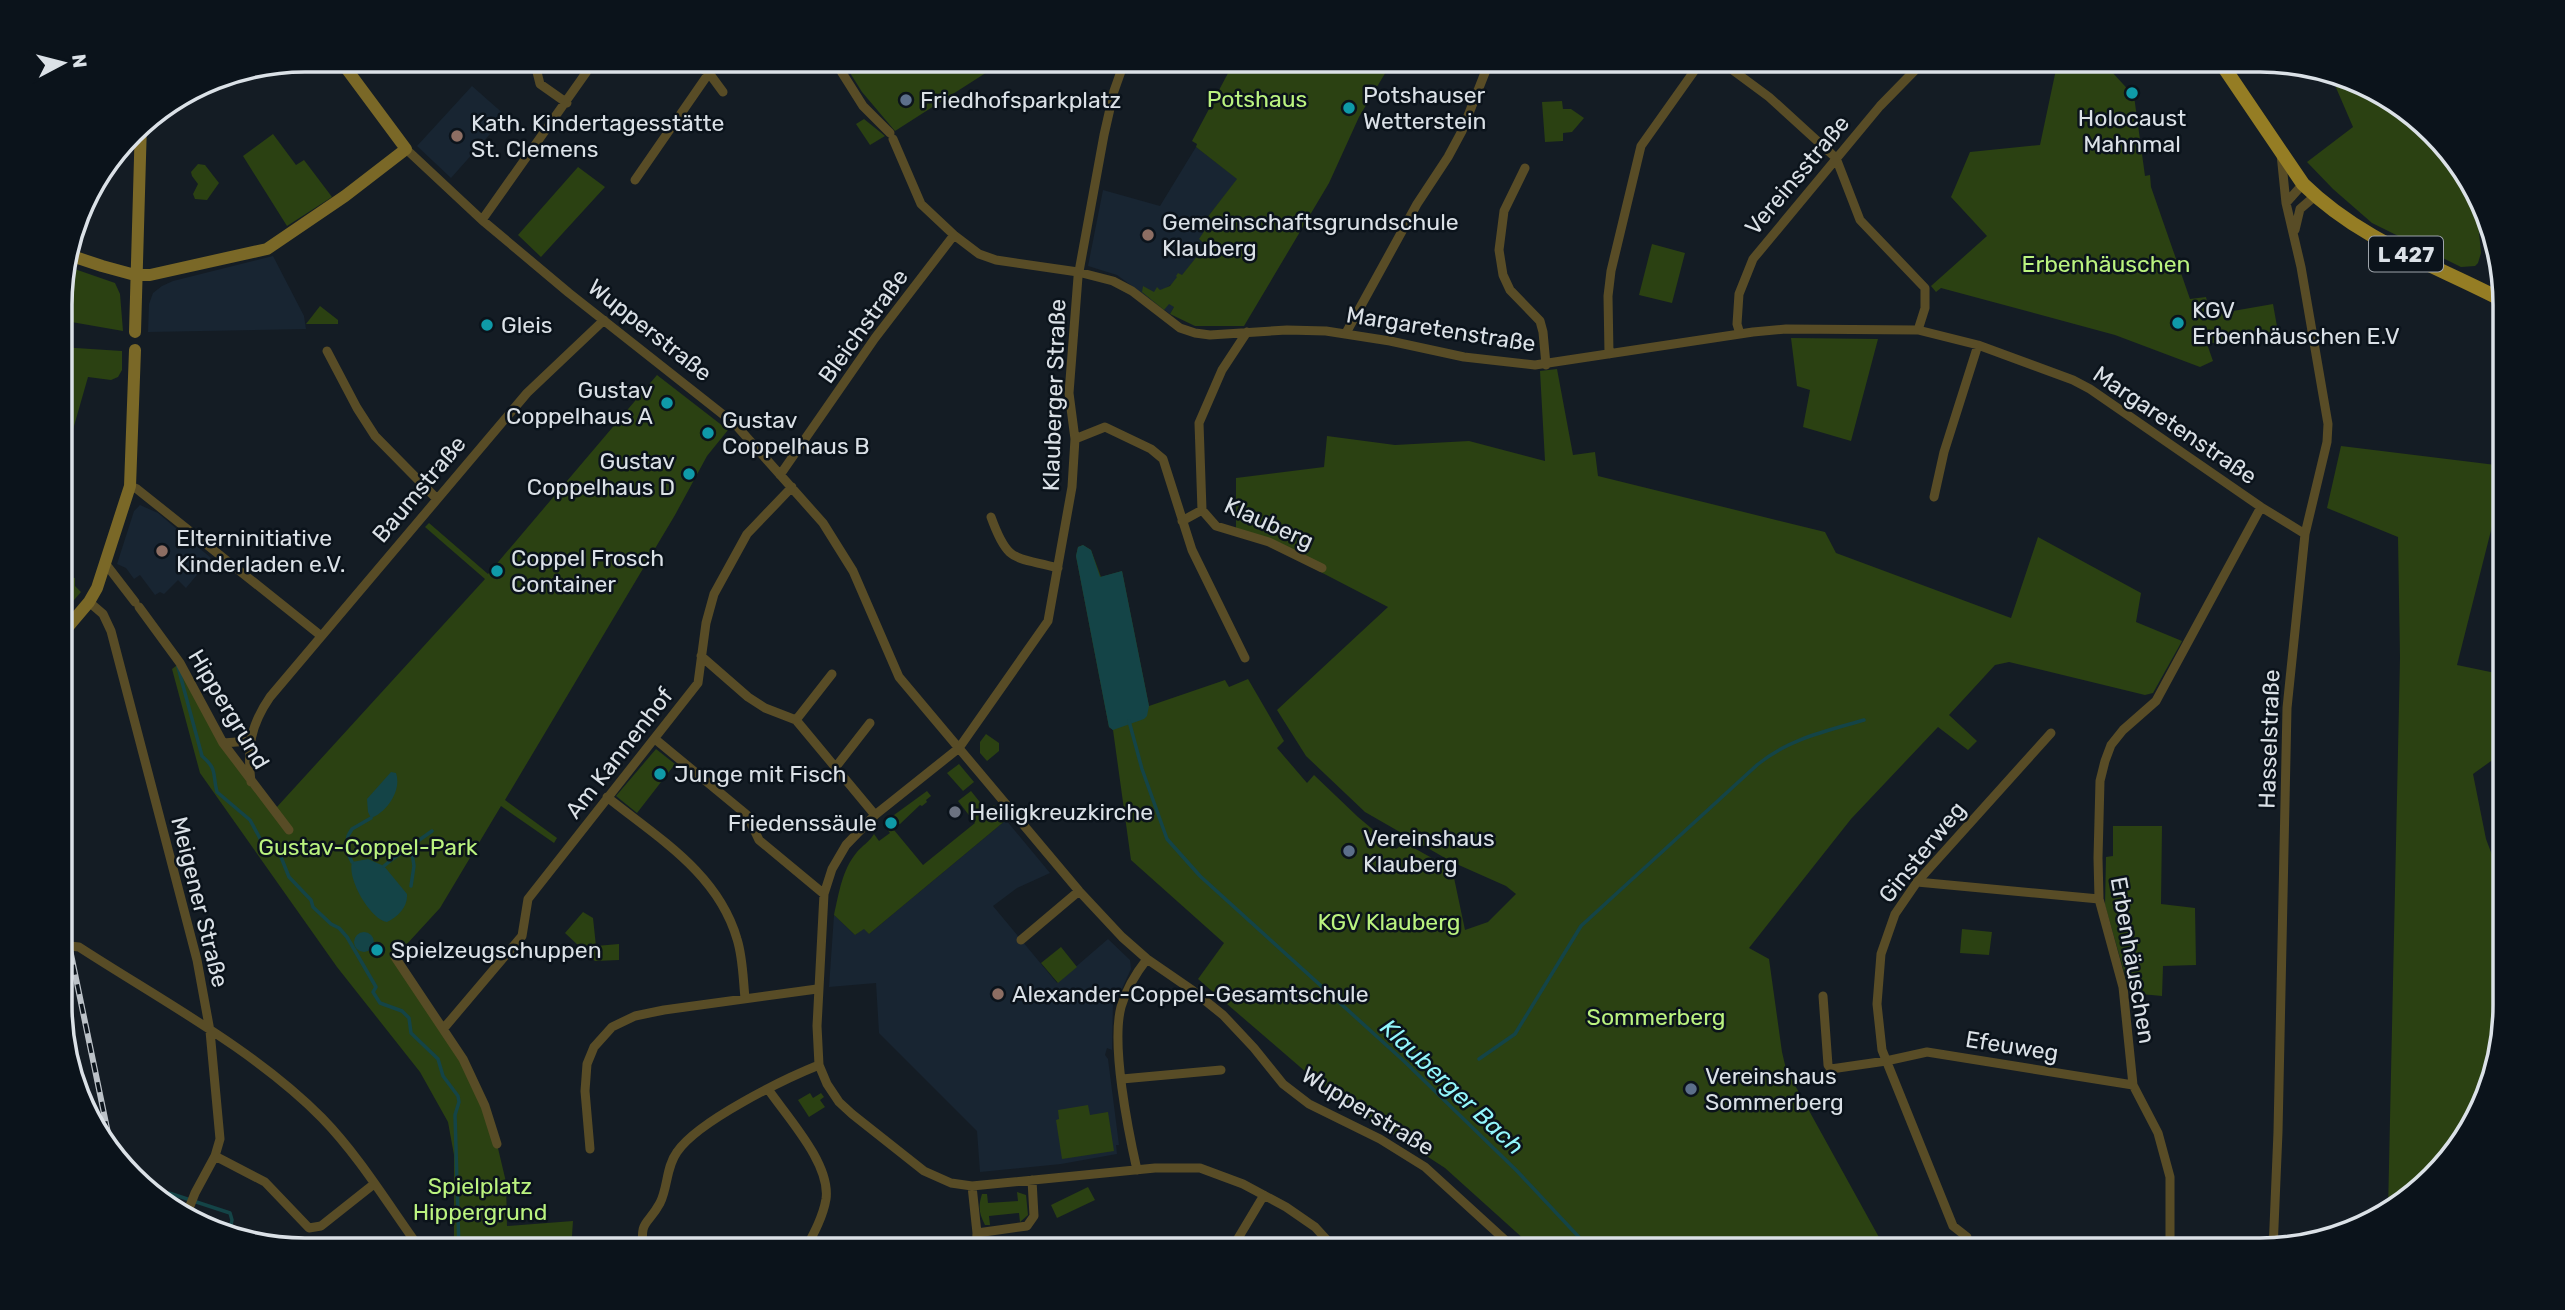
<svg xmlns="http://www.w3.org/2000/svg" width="2565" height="1310" font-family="Rubik,sans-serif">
	<rect width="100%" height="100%" fill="#141c24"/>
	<!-- built -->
	<path fill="#182532" d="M472,86L506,116L451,178L417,146Z
		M1196,147L1238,179L1203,223L1208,226L1206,245L1182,276L1165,289L1174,307L1170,314L1117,275L1088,266L1103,190L1160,206Z
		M273,256L304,316L306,329L148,332L149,304L153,293L162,286L173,281Z
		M140,505L158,513L211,558L186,588L178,580L164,594L160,592L155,595L140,575L134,579L126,568L117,564L134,511Z
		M1006,820L1050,873L1017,888L993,906L1057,983L1108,939L1130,960L1131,969L1116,1002H1113L1112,1050L1107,1048L1105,1055L1108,1059L1119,1145H1116L1117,1154L1061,1164L980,1172L977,1131L879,1033L876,983L829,987L834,915L855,935L864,928L869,934Z"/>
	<!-- green -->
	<path fill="#2b4112" d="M842,60H1006L895,131L862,92Z
		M1235,60H1393L1359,117L1329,183L1244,326H1195L1170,314L1174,307L1169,304L1164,310L1142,292L1143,286L1154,292L1157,287L1160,290L1170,286L1177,277L1176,276L1178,273L1182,275L1206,245L1199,239L1207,227L1203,223L1237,179L1196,147L1197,144L1192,141Z
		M2058,60H2101L2134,96L2145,176L2150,175L2151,187L2190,299L2206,297L2210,315L2273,304L2278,332L2207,344L2213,361L2200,367L2115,335L1941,288L1936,292L1931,286L1987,236L1951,197L1970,152L2040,145Z
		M2331,76L2368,85L2464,168L2476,201L2481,253L2478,263L2475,266L2461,267L2372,223L2333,189L2307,162L2353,127Z
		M1562,101L1563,109H1571L1584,118L1572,132L1563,133V141L1545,142L1542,102Z
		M864,119L885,136L870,145L856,124Z
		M273,134L296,165L304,160L332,197L287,226L243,156Z
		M198,164L205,165L219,183L207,200L195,199L193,194L198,184L192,176L191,172Z
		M578,167L605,187L541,257L518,235Z
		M1652,244L1685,253L1672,303L1639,295Z
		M66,266L115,283L120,294L123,331L60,320V289Z
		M320,306L338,320V324H306Z
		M1791,338L1878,339L1851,441L1803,427L1810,390L1797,386Z
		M60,347L122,351V370L118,377L111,380L88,377L60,475Z
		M1557,369L1573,455L1595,452L1598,476L1825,532L1836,553L2011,618L2038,537L2141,593L2136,622L2182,641L2153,693L2145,695L2009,662L1995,665L1949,715L1977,741L1968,750L1938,727L1851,819L1749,948L1769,959L1782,1052L1786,1069L1886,1250H1536L1445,1168L1350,1106L1307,1073L1198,979L1224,943L1131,860L1113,730L1109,727L1076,556L1078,547L1083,545L1091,550L1101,577L1122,571L1149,706L1225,680L1229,687L1248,679L1284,741L1277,748L1307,783L1314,775L1358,817L1396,849L1405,843L1448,867L1453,873L1465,930L1488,922L1516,894L1506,886L1452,862L1365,812L1306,756L1277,710L1388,607L1236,528V478L1324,467L1327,436L1395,445L1469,441L1545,461L1540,371Z
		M657,375L728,430L707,456L675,515L505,800L557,838L554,843L501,806L440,908L395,957L463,1059L497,1144L506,1182L507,1226L573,1221L571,1250H454V1155L448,1122L420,1072L337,967L200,773L172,669L180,663L223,743L276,808L485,579L425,527L429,523L488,574Z
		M2341,446L2504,466V479L2457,665L2505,675V751L2473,774L2486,839L2505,889V1005L2480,1113L2397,1209L2388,1212L2400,658L2398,537L2327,508Z
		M61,570H68V577L75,578V586L81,592L61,615Z
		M986,734L999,743V751L987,761L980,753V742Z
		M656,749L675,764L637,813L616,796Z
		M959,764L974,782L963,791L947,773Z
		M927,791L931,796L926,800L927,802L922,806L920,805L900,824H896L897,826L894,830L923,865L975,823L958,801L971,791L987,811L994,805L1006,820L869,934L864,929L855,935L834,915C839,893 842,870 857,852C862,846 870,841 874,834L879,841L890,833L883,823Z
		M2113,826H2162L2161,904L2195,908L2196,965L2163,966L2162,996L2130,993L2105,905L2106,857L2113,856Z
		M583,912L593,918L596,946L619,944V960L595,961L565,933Z
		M1962,929L1992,932L1989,955L1960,953Z
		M1061,947L1077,967L1058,983L1041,963Z
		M810,1093L813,1098L821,1093L824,1097L820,1100L825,1107L809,1117L798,1100Z
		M1088,1105L1090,1115L1108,1112L1114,1151L1062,1159L1056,1120L1059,1119L1058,1110Z
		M1088,1187L1095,1200L1057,1218L1051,1205Z
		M1017,1192L1026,1195L1028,1215L1020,1222L1019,1213L989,1216L990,1225H985C979,1213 978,1207 982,1194H987L988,1203L1018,1201Z"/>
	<!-- water -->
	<path fill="#144447" d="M1083,545L1091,550L1100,577L1122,571L1149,706L1147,716L1144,719L1113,730L1109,727L1076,556L1078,547Z
		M391,772L396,773C402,790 387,812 371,818L368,812L367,799Z
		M368,859L384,866L407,894C408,907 398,917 387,922C370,919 347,879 352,862Z
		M354 942a10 10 0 1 1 20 0a10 10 0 1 1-20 0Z"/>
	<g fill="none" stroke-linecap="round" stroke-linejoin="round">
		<!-- stream -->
		<path stroke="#144447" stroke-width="3.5" d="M60,440L71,396
			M178,667L202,756C218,770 212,773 217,792L250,820L262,842L273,847L281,857L289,877L311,900L313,907L331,924L339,928L347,937L376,987L373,992L380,1003L402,1011L409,1018L411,1033L438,1059L443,1076L458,1096L459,1102L455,1115L459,1250
			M1129,721L1142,769L1167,839L1200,876L1405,1062L1517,1171L1591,1250
			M349,834L352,829L371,818
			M348,836L346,849L352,862
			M391,860L432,831
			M384,866L390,861
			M411,886L414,866L411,846
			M1479,1059L1515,1034L1581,926L1757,765C1788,739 1826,731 1864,720
			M169,1193L230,1213L232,1220L230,1230L233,1234"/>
		<!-- street -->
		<path stroke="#584c26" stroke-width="9" d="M534,60L540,84L567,103
			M689,60L709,73L723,92
			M834,60L863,106L890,133
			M1125,60L1114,91L1104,135L1078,277L1069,393L1075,439L1072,487L1048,621L959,748L875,815L846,845L832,869L824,894L817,1026L819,1065L827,1084L839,1102L852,1114L924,1171L951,1183L972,1186L1155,1168H1200L1243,1184L1286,1207L1315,1227L1336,1250
			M1719,60L1769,97L1836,158L1860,220L1925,288V308L1918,330
			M893,139L921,204L954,235L979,254L996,260L1078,272L1113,281L1132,291L1180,328L1195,333L1210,335L1287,330L1326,331L1390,341L1464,357L1535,365L1753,332L1786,329L1918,330L1978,345L2073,380L2090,389L2261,507L2305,534
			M406,149L482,220L569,293L735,424L823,523L853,571L899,677L1079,891L1122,937L1147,959L1192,990L1223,1015L1254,1048L1283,1084L1309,1104L1380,1139L1425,1167L1516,1250
			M1525,168L1504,211L1499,250L1503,275L1510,290L1540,321L1543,332L1546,365
			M635,180L709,73L719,63
			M2286,203L2303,184
			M482,220L595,60
			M2295,230L2300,209L2315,196
			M1346,333L1417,204L1448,157L1462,131L1490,60
			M1740,334L1737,324L1739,294L1753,259L1880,106L1925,60
			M327,351L357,408L375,436L437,499
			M1609,354L1608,296L1611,271L1641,146L1702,60
			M1075,439L1105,427L1151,449L1163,459L1192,550L1245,658
			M780,475L875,338L954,235
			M130,486L137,489L320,635
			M1934,497L1944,452L1978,345
			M1202,510L1199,423L1222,370L1247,332
			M991,517C1008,564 1014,556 1058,568
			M1182,521L1202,510L1216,526L1269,542L1322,568
			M105,563L135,602
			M89,602L103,614L111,631L197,960L210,1031L220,1139L215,1156L195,1193L186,1216
			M139,607L180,663L223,743L289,830
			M701,656L748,697L765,708L796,720L875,815
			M796,720L832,674
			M655,739L747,815L759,840L824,894
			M223,743L250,741
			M835,768L870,723
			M251,782C247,748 250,726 270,697L527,393L604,320
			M607,797C658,838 718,873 737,939C743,958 743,979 745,998
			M1917,882L2099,899
			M1021,940L1079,891
			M61,945L79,947C159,999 255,1050 322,1118C360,1157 389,1206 421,1250
			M395,957L463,1059L485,1106L497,1144
			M1823,996L1828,1065L1831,1069L1886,1061L1927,1052L2133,1085
			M444,1028L522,936L528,899L698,683L706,623L714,594L747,534L792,487
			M1122,1079L1221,1070
			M768,1089C787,1117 831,1164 826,1199C823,1217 813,1235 805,1250
			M590,1149L585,1091L587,1064L594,1047L612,1027L635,1016L664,1010L817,989
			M215,1156L265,1182L309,1228L321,1226L374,1184
			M1137,1170C1128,1130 1111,1045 1121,1007C1126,990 1136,973 1147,959
			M972,1186L977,1233L976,1250
			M977,1233L1027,1226L1034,1216L1032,1180
			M1967,1237L1953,1226L1882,1050L1877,1004L1881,954L1895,914L1917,882L2051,733
			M643,1250C640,1218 647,1227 660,1203C668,1187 666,1167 677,1152C698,1121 784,1079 819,1065
			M1231,1250L1264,1195
			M2170,1250V1177L2158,1133L2133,1085L2123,987L2099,899L2098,858L2100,781L2105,761L2111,745L2123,730L2156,701L2261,507
			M2273,1250L2278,1132L2287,708L2305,534L2327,442L2328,424L2301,267L2286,203L2281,154"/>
		<!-- secondary -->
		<path stroke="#7a6827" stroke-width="12" d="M69,255L102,266L135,275H150L267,249L345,196L406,149L340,60
			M135,332L141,123
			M61,635L89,602L97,588L130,486L135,350"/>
		<!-- primary -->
		<path stroke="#957d24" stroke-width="14" d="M2219,60L2303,184C2361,241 2433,264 2504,301"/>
		<!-- rail casing -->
		<g stroke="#bbc1c7" stroke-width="6">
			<path id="rail" d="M61,906L113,1157"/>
		</g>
		<!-- rail -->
		<use href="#rail" stroke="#0b131b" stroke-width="3.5" stroke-dasharray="10" stroke-linecap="butt"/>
	</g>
	<!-- markers -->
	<g fill="#0f9aa8" stroke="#0b131b" stroke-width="2.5">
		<circle cx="2132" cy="93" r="7"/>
		<circle cx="1349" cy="108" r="7"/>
		<circle cx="2178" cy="323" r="7"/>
		<circle cx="487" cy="325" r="7"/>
		<circle cx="667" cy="403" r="7"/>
		<circle cx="708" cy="433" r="7"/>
		<circle cx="689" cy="474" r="7"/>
		<circle cx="497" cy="571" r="7"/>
		<circle cx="660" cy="774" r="7"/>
		<circle cx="891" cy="823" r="7"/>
		<circle cx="377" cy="950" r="7"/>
	</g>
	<g fill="#5c6f8a" stroke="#0b131b" stroke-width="2.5">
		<circle cx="906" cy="100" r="7"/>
		<circle cx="1349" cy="851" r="7"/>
		<circle cx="1691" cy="1089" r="7"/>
	</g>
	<g fill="#8d6e63" stroke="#0b131b" stroke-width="2.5">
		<circle cx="457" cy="136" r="7"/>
		<circle cx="1148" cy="235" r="7"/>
		<circle cx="162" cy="551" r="7"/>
		<circle cx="998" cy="994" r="7"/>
	</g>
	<circle fill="#6b7280" stroke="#0b131b" stroke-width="2.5" cx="955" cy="812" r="7"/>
	<g text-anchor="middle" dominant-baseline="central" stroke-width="5" stroke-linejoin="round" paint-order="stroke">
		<!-- shield labels -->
		<rect fill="#0b131b" stroke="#9da3aa" stroke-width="2" x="2369" y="236.5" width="74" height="35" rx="5"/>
		<g font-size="21" font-weight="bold" fill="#dbe1e7">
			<text x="2406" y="254">L 427</text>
		</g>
		<!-- poi labels -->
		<g font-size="23" fill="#dbe1e7" stroke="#0b131b" text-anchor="start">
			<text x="1363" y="95">Potshauser<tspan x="1363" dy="26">Wetterstein</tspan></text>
			<text x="920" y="100">Friedhofsparkplatz</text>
			<text x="2132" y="118" text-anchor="middle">Holocaust<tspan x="2132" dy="26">Mahnmal</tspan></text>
			<text x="471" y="123">Kath. Kindertagesstätte<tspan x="471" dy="26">St. Clemens</tspan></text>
			<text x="1162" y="222">Gemeinschaftsgrundschule<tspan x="1162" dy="26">Klauberg</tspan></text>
			<text x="2192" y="310">KGV<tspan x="2192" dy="26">Erbenhäuschen E.V</tspan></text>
			<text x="501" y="325">Gleis</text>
			<text x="653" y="390" text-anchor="end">Gustav<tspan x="653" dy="26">Coppelhaus A</tspan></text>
			<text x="722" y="420">Gustav<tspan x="722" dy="26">Coppelhaus B</tspan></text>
			<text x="675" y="461" text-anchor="end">Gustav<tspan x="675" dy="26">Coppelhaus D</tspan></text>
			<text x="176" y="538">Elterninitiative<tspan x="176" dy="26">Kinderladen e.V.</tspan></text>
			<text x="511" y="558">Coppel Frosch<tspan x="511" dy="26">Container</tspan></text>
			<text x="674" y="774">Junge mit Fisch</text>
			<text x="969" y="812">Heiligkreuzkirche</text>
			<text x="877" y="823" text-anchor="end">Friedenssäule</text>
			<text x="1363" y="838">Vereinshaus<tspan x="1363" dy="26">Klauberg</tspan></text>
			<text x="391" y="950">Spielzeugschuppen</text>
			<text x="1012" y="994">Alexander-Coppel-Gesamtschule</text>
			<text x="1705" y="1076">Vereinshaus<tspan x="1705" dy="26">Sommerberg</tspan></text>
		</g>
		<!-- park labels -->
		<g font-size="23" fill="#bbf37f" stroke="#0b131b">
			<text x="1257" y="99">Potshaus</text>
			<text x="2106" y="264">Erbenhäuschen</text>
			<text x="368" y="847">Gustav-Coppel-Park</text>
			<text x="1389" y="922">KGV Klauberg</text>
			<text x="1656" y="1017">Sommerberg</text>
			<text x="480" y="1186">Spielplatz<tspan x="480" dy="26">Hippergrund</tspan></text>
		</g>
		<!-- street labels -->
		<g font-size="23" fill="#dbe1e7" stroke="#0b131b">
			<text transform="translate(1797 175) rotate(-50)">Vereinsstraße</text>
			<text transform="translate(863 326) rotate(-54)">Bleichstraße</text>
			<text transform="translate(1441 329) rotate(9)">Margaretenstraße</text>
			<text transform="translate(650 330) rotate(38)">Wupperstraße</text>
			<text transform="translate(1054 395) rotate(-88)">Klauberger Straße</text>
			<text transform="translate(2175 425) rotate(34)">Margaretenstraße</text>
			<text transform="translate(419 489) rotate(-50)">Baumstraße</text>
			<text transform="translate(1269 523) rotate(24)">Klauberg</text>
			<text transform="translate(229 709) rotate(59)">Hippergrund</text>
			<text transform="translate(2269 739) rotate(-88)">Hasselstraße</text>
			<text transform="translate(619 753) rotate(-52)">Am Kannenhof</text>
			<text transform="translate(1922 852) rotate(-51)">Ginsterweg</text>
			<text transform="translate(200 902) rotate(76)">Meigener Straße</text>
			<text transform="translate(2133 960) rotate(80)">Erbenhäuschen</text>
			<text transform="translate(2012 1046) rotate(9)">Efeuweg</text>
			<text transform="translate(1368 1111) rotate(31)">Wupperstraße</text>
		</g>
		<!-- water labels -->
		<g font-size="24" font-style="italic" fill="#92f6fb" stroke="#0b131b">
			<text transform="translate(1452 1087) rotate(43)">Klauberger Bach</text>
		</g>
	</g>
	<!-- crop -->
	<path d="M0 0H2565V1310H0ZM305 72H2260A233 233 0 0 1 2493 305V1005A233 233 0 0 1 2260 1238H305A233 233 0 0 1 72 1005V305A233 233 0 0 1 305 72Z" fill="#0b131b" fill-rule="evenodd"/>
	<path fill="none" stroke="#dbe1e7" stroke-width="3.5" d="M305 72H2260A233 233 0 0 1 2493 305V1005A233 233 0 0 1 2260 1238H305A233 233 0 0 1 72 1005V305A233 233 0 0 1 305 72Z"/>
	<!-- north arrow -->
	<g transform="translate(63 63) rotate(83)" stroke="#0b131b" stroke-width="5" paint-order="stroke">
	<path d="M0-5L12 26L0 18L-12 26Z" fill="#dbe1e7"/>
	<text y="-10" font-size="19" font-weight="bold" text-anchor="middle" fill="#dbe1e7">N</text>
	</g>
</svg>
